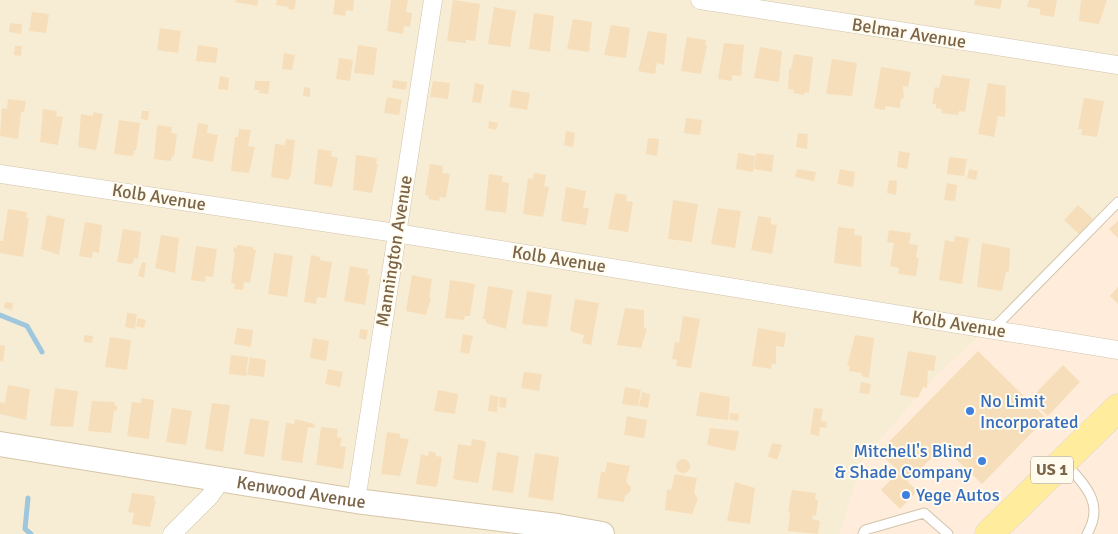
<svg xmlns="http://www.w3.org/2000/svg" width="1118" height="534" font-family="Signika,sans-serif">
	<rect width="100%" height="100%" fill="#fef9e7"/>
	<!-- residential -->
	<path fill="#f7edd4" d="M0,0H1118V194L1008,309L933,379L863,460L840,534H0Z"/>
	<!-- commercial -->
	<path fill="#ffecda" d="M1118,194V534H840L863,460L933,379L1008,309Z"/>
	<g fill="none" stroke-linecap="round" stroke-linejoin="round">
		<!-- stream -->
		<path stroke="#9ec7dd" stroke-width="5" d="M0,315L27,326L42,352
			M28,498L25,529L31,534"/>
	</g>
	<!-- building -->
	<path fill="#f6debb" d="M236,0H258L257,6L235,2Z
		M277,0H296L294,10L288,9L289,7L276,5Z
		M335,0H354L353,11L346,10L345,16L333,14Z
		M391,0H408L406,12L412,13L410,27L404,26L403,34L387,31Z
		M453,0L480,4L475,41L466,40V43L447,41Z
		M975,0H1002L1000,9L974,5Z
		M1029,0H1057L1054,17L1040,15V9L1027,7Z
		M1081,0H1107L1099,24L1079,21Z
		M494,7L516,11L510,47L488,44Z
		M32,12L49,14L46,33L29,31Z
		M534,13L554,16L550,52L529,49Z
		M573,19L592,22L589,52L567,49Z
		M10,23L22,24L21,34L9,32Z
		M611,25L630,28L626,58L604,55Z
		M160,28L181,31L178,53L157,50Z
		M648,31L667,34L664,65L657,63L655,74L638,71Z
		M687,37L706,40L705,45L707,46L701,74L681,71Z
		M724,43L744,45L741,76L732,75V81L718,79Z
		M198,45L218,48L216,63L196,61Z
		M358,45L377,48L374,75L354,73Z
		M15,46H22L21,56L14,55Z
		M760,47L782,51L779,82L754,78Z
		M284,53L295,55L292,70L282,69Z
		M794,54L813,57L809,93L805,92L804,95L793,93L794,90L788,89L789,69H791Z
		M339,58L353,60L350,81L336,79Z
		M832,59L857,63L852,96L826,94Z
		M881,67L911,72L908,87L903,86L904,98L901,99L900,108L885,106V110L874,108Z
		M942,75L970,79L965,112L959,111L958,115L941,113L942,109L936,108V104H932L935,87L939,88Z
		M220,76L229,78L228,90L218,89Z
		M393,80L407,82L406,90L392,88Z
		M255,81H270L268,94L259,93V90H254Z
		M433,81L450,83L448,99L430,97Z
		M475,83L484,85L481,103L472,102Z
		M988,83L1006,86L1005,117L998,116L994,137L978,134Z
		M304,87L310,88V97L303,96Z
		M512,90L530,93L527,110L509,107Z
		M387,97L402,100L399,115L384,113Z
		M1084,98L1104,101L1097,137L1081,135L1082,129H1078Z
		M8,99L26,101L24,112H21L18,139L0,136L2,108L7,109Z
		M43,109L57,111L56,116L63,117L58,145L40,142Z
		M142,111H149L148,120L141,119Z
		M93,112L103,114L96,150L78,147L81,114L93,116Z
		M686,118L702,120L700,135L684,133Z
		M119,120L140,123L136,151L134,150L133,156L114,154Z
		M489,121L498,123L496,130L488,128Z
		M198,123L208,125L207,133L218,135L213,162L192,158Z
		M157,125L172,127L171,133L177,134L174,157L172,156L171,161L154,159Z
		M239,129L251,130L248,146L255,147L249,173L231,171L235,137H238Z
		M566,131L575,133L573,147L564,145Z
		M798,133L808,134L807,149L796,147Z
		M648,138L659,139L657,156L646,154Z
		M286,139L295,140L291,175L288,180L271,177L275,144L285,145Z
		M318,149L332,151L331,156L338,158L332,187L314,184Z
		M899,151L910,153L907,169L897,167Z
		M738,153L755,156L753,172L736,169Z
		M756,153L774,155L772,172L754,169Z
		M356,155L377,158L376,163L378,164L372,193L353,190Z
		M949,157L967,159L964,176L947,174Z
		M430,164L443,166L442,173L450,174L446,198L440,197L439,201L428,199L429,196L425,195Z
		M797,169L816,172L814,181L795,177Z
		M840,169L855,172L853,187L837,184Z
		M969,169L978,171L976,180L967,178Z
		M534,173L546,175L544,186L549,187L543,217L523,214L528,178L533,179Z
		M489,174L503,176L502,182L509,183L506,213L485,210Z
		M889,180L897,181L896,195L887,193Z
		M947,183L957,185L955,201L944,200Z
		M566,187L586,191L583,208H589L586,225L561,221Z
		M615,193L627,195L626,201L633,202L628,232L608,229Z
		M673,200L698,204L692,242L668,239Z
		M1078,205L1093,219L1079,234L1064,220Z
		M718,208L741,211L735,248L711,244Z
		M8,209L27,212L26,218H29L23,257L0,253V241H3Z
		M47,215L65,219L59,255L41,249Z
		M758,216L771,218V224L777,225L772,254L751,250Z
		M1118,221V238L1109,229Z
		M85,222L102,225L99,253L93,252L92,258L79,256Z
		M838,227L855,229L854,235L862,236L861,267L834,263Z
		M123,229L141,232L138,259L134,258L133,263L130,264L117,262Z
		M889,230L911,233L909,244L918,245L916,258H919L916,276L898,274L899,268L890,266L894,243L887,242Z
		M161,235L179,238L175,273L155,268Z
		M955,236L969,238L962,284L939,280L945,240L954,242Z
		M982,243L1010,248L1009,271L1006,272L1002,291L977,287Z
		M237,245L253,247V250H256L250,283L244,282L243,290L234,289L235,284L231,283L235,253L233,252L234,247L237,248Z
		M196,246L217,249L213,277L206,276L205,282L191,280Z
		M274,253L293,256L287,297L268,294Z
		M311,255L320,257V260L332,262L326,298L317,297L316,304L304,302Z
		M142,262L146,263L144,278L138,276Z
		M350,266L368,269L367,274L370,275L365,305L344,301Z
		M412,275L432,279L429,298H431L426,315L406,311Z
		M450,280L475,284L470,316H465L464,320L445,318Z
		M488,286L513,290L506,329L486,323V319H483Z
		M1118,287V304L1110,296Z
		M527,291L552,295L547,327L522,324Z
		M575,299L599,303L591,345L582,343L584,335L570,331Z
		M5,302L13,303L12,310L4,308Z
		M625,308L644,310V328L647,329L641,348L617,345Z
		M127,313L137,314L135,329L125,327Z
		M683,316L700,319L691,368L676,366L677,360L672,359L675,342L679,343Z
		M138,318L146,320L144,328L136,326Z
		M237,328L253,330L251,347L234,344Z
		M758,328L786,333L784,347L776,346V364H772L771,369L752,366Z
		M360,329L368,330L366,340L359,338Z
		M463,334L473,336L469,354L460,352Z
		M84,335L93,336L92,343L84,342Z
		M855,335L874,338L869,378L861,376L862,373L849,371L850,366H847Z
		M110,337L131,340L127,370L105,367Z
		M313,338L329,341L326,361L310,358Z
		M0,345L5,346L3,362L0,361Z
		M908,351L936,356L934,371L928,370L927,388L923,387L918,398L900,395Z
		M978,351L1046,418L982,484L943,447L908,481L879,452Z
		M231,355L248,357L246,376L229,374Z
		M250,357L266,360L264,377L247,375Z
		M1063,365L1080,382L1048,416L1030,399Z
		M328,369L343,372L340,387L325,384Z
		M524,372L542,374L539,391L521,388Z
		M861,382L871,384L869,394L859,393Z
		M8,385L30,389L26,420L0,414V402L5,403Z
		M625,387L641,390L638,406L622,404Z
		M55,388L78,391L73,427L50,426Z
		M438,390L458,394L455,414L434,411Z
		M642,392L650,394L648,408L639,406Z
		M700,392L730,397L728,420L696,416Z
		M490,395L499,397L497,412L488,411Z
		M500,397L507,398L506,408L499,407Z
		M141,398L154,400L149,439L127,436L132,402L141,403Z
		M92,401L115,402L114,405L117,406V411L114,410L111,433L88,431Z
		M212,403L230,405L223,452L205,449Z
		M172,408L192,411L186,445L166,442Z
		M814,408L823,409L821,421L827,422L826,428L820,427L819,436L810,434Z
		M730,413L739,414L738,421L729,419Z
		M627,416L647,420L644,438L624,435Z
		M250,418L269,421L264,457L244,454Z
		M295,419L315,424L314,428L308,427L302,463L281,460L286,423L294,424Z
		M321,427L338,429L337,437L342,438L340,446L346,447L343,469L316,465Z
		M710,428L739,431L735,451L707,445Z
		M387,432L400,434V438L409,439L400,476L381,474Z
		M472,439L485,441L486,444L478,483L453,479L458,444L471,446Z
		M772,443L782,445L777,460L768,457Z
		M429,451L436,453V456L442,457L437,487L416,484L421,454L428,456Z
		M497,452L519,456L513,493L492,490Z
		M535,453L559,457L553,501L528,497Z
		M676 466a7 7 0 1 1 14 0a7 7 0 1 1-14 0Z
		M607,462L630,466L626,482L631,487L630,492L625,496L624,502L597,498L601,472H605Z
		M898,472L917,491L900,509L881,490Z
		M675,474L697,478L694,493L698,499L692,514L665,510L667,489L671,490Z
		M735,482L755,488L750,524L727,521Z
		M792,490L816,493L815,500H818L816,516L813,515L812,519L820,521L818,534L788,531L790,512L788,511Z
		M132,493L155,496L154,501H156L150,527L132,524L134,513L128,512Z"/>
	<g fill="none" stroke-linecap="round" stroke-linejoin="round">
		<!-- service casing -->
		<g stroke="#d2c3ab" stroke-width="11">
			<path id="service" d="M992,330L1118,202
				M1066,464C1085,485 1105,504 1087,534
				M863,534L865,530L924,513L948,534"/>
		</g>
		<!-- minor casing -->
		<g stroke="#d2c3ab" stroke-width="19">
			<path id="minor" d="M700,0L1118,65
				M0,174L396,233L1118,350
				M356,501L433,0
				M172,534L210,496L221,480"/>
		</g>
		<!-- secondary casing -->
		<g stroke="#d5c5a8" stroke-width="26">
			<g id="secondary">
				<path id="s1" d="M0,444L356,501L557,526L602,534"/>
			</g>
		</g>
		<!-- primary casing -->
		<g stroke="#ddd7cf" stroke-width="29">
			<path id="primary" d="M989,534L1118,408"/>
		</g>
		<!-- service -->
		<use href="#service" stroke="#fff" stroke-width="9"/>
		<!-- minor -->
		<use href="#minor" stroke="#fff" stroke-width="18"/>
		<!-- secondary -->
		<use href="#secondary" stroke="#fff" stroke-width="24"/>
		<!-- primary -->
		<use href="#primary" stroke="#ffed9d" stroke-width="28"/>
	</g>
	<!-- markers -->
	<g fill="#3f7fe0" stroke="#fffcef" stroke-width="2">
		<circle cx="970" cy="411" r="5"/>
		<circle cx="982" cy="461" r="5"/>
		<circle cx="906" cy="495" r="5"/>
	</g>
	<g text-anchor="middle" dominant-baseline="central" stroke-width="4" stroke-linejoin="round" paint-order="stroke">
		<!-- shield labels -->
		<rect fill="#fffcef" stroke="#a3927a" stroke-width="1" x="1031" y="456.5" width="42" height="27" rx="4"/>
		<g font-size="16" font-weight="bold" fill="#7b6448">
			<text x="1052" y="470">US 1</text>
		</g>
		<!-- street labels -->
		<g font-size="18" fill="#7b6448" stroke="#fffcef">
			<text transform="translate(909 33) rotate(9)">Belmar Avenue</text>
			<text transform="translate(159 197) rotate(9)">Kolb Avenue</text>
			<text transform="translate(394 251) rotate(-81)">Mannington Avenue</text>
			<text transform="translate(559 259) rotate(9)">Kolb Avenue</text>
			<text transform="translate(959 324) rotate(9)">Kolb Avenue</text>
			<text stroke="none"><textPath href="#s1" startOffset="305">Kenwood Avenue</textPath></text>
		</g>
		<!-- shop labels -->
		<g font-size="18" fill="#366cbe" stroke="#fffcef" text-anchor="start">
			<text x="980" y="401">No Limit<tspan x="980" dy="21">Incorporated</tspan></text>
			<text x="972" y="451" text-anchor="end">Mitchell's Blind<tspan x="972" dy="21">&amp; Shade Company</tspan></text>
			<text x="916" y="495">Yege Autos</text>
		</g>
	</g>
</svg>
